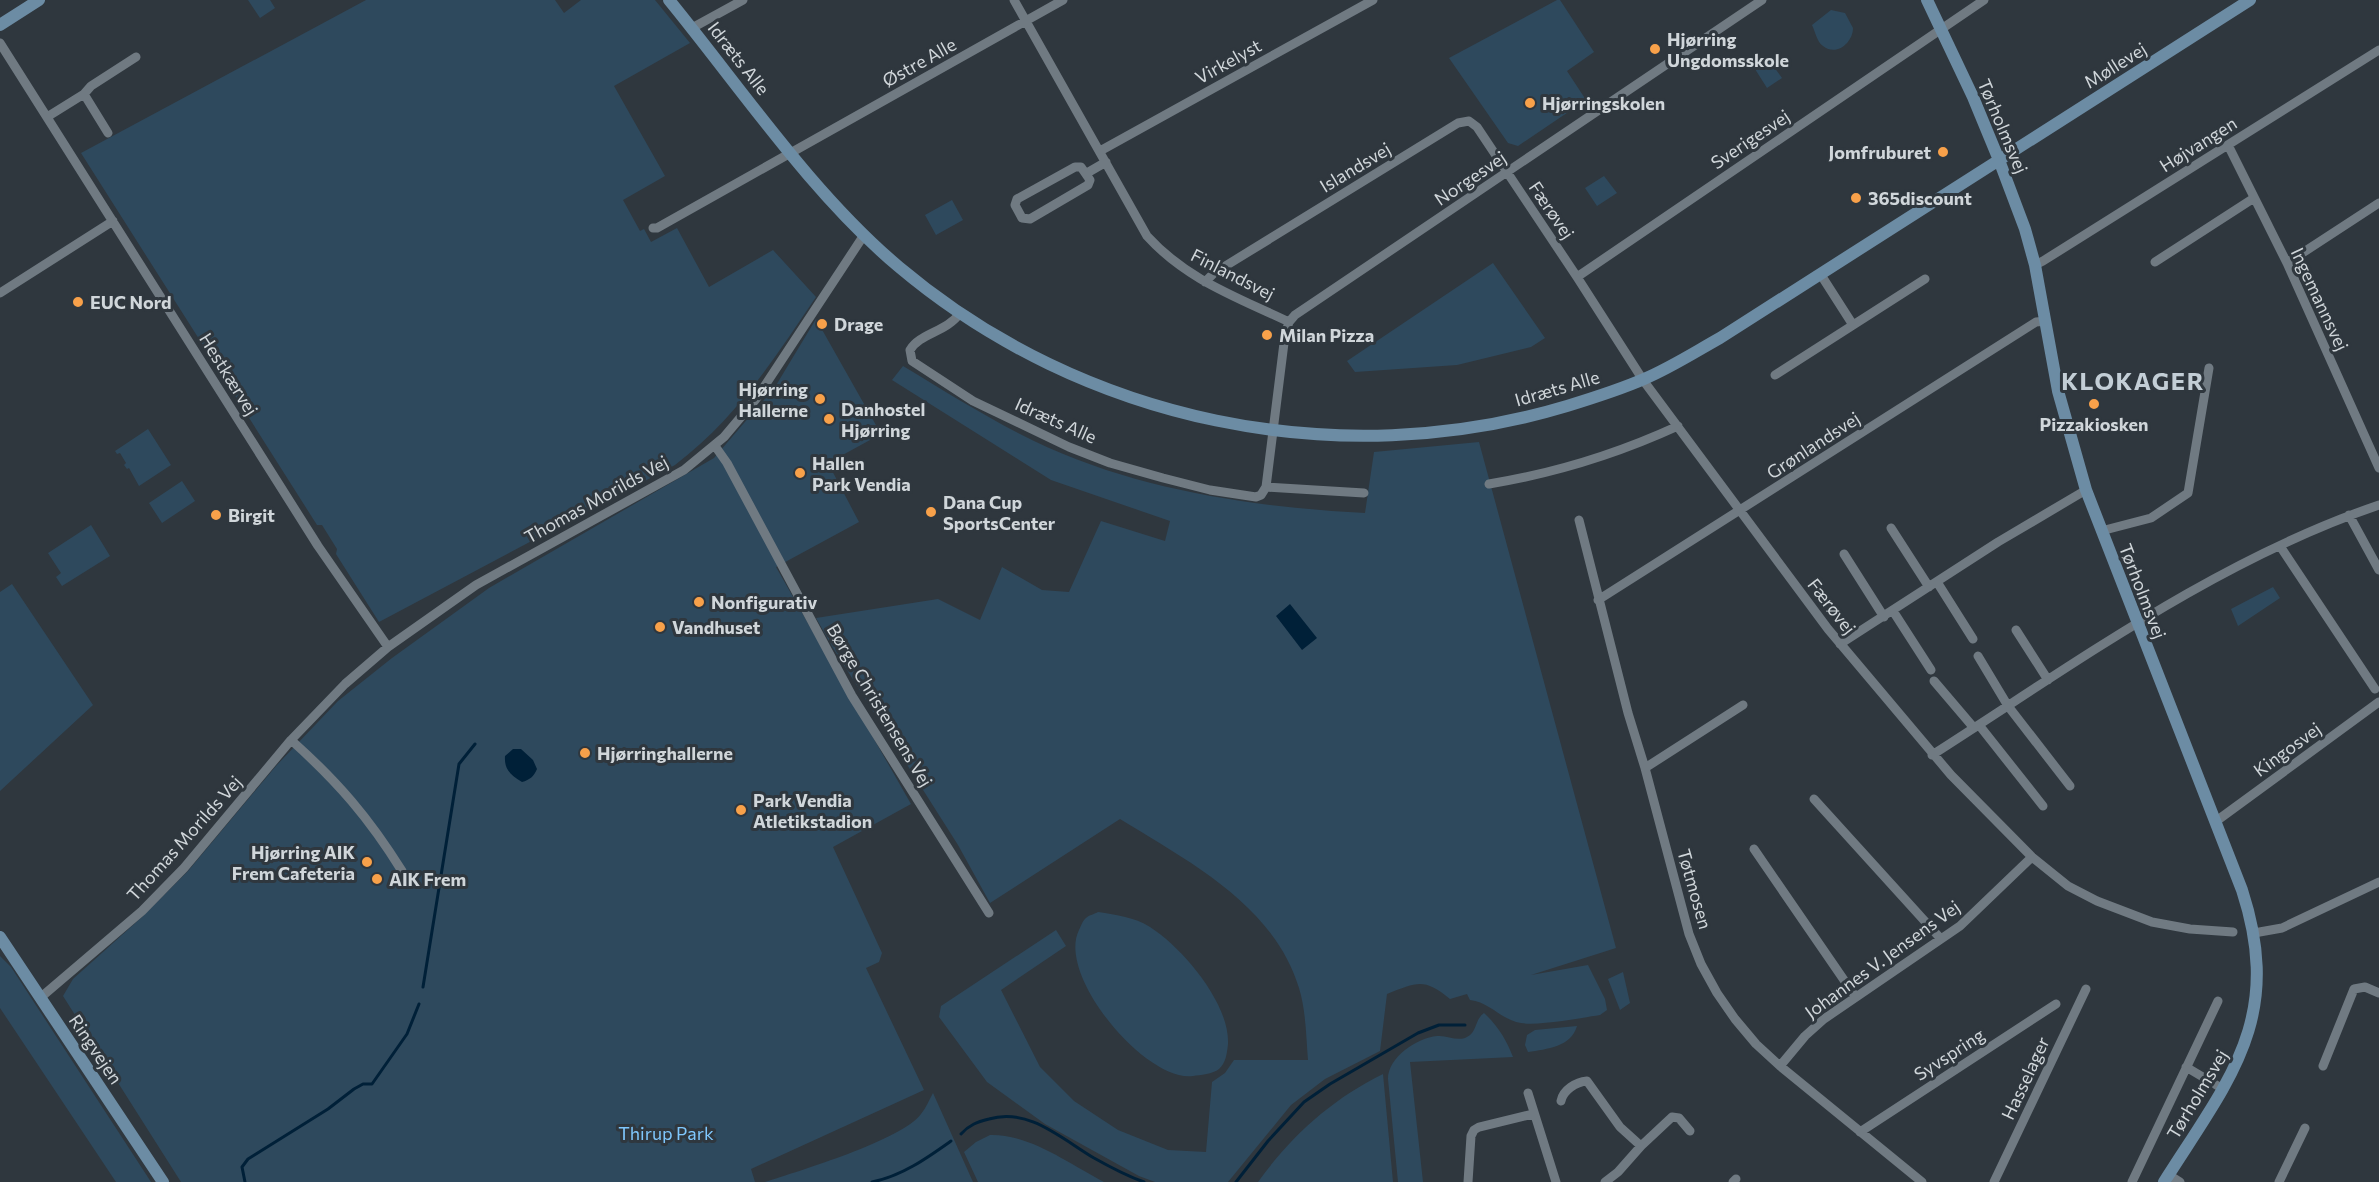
<svg xmlns="http://www.w3.org/2000/svg" width="2379" height="1182" font-family="Commissioner,sans-serif">
	<rect width="100%" height="100%" fill="#2f373e"/>
	<!-- green -->
	<path fill="#2e495d" d="M248,0H270L275,8L260,18Z
		M366,0H555L564,13L581,0H655L690,43L614,86L665,176L623,200L640,231L644,229L651,242L677,228L709,287L773,250L816,297C774,359 736,419 675,465L379,622L336,554L337,549L322,525H317L81,153Z
		M1557,0H1560L1594,52L1567,71L1586,100L1518,146L1508,143L1449,58Z
		M1831,10L1845,13L1853,28C1853,42 1837,57 1823,46C1817,42 1815,31 1812,25Z
		M1769,60L1782,78L1767,88L1755,69Z
		M1604,176L1617,193L1597,206L1585,188Z
		M952,200L963,220L936,235L925,215Z
		M1493,263L1545,338L1531,347L1457,365L1355,372L1347,361Z
		M816,319L881,434L828,463L859,522L776,567L911,804L833,847L882,953L879,962L866,968L924,1090L751,1169L755,1182H181L63,996L73,979L142,917L188,871L276,766L338,701L392,658L489,588L714,458L775,387Z
		M903,366C946,392 989,419 1034,441C1136,490 1253,507 1365,513L1374,452L1479,442L1616,948L1531,975L1588,965L1605,999L1607,1010L1600,1015C1580,1018 1539,1026 1521,1023C1501,1020 1490,1002 1470,1000L1467,994L1450,999C1424,978 1418,982 1387,994L1380,1051L1325,1079L1291,1105L1228,1182H1155L1139,1176L1045,1124L987,1082L939,1017L941,1006L1056,930L1066,946L1001,990L1040,1067L1074,1101L1118,1130L1168,1150L1206,1152L1212,1082L1225,1073L1234,1060H1308C1306,1036 1306,1011 1299,988C1274,905 1188,861 1120,819L990,903L958,845L833,648L816,618L938,599L980,620L1002,567L1042,590L1069,592L1101,521L1165,541L1170,521L1051,480L892,380Z
		M148,429L171,465L139,486L129,468L127,469L124,465L126,463L120,453L117,454L115,451Z
		M182,481L195,501L162,523L149,503Z
		M91,525L110,556L62,586L56,577L61,573L48,553Z
		M12,584L93,705L0,791V592Z
		M2273,587L2280,598L2238,626L2231,609Z
		M1098,912C1117,915 1134,917 1150,927C1183,948 1230,1004 1228,1044C1227,1053 1226,1063 1219,1069C1213,1074 1200,1075 1193,1076C1147,1083 1056,976 1079,930C1081,926 1083,920 1086,918C1089,915 1095,914 1098,912Z
		M0,956L11,967L151,1182H116L0,1008Z
		M1623,972L1630,1003L1620,1010L1608,979Z
		M1484,1013C1498,1026 1506,1039 1513,1057L1410,1062L1423,1182H1398L1388,1079C1388,1057 1417,1038 1437,1036C1447,1035 1455,1041 1465,1038C1478,1033 1474,1020 1484,1013Z
		M1577,1026C1571,1047 1547,1049 1528,1052L1525,1045L1527,1035L1535,1030Z
		M1383,1074L1393,1182H1258C1291,1136 1332,1099 1383,1074Z
		M933,1093L973,1182H765C799,1171 902,1140 921,1114C926,1108 929,1100 933,1093Z
		M990,1135C1030,1134 1069,1164 1104,1182H978L964,1152L976,1142Z"/>
	<!-- water -->
	<path fill="#002038" d="M1290,604L1317,638L1302,650L1276,616Z
		M513,749H521L533,760L537,769C534,776 530,780 522,782C511,775 504,770 505,756Z"/>
	<g fill="none" stroke-linecap="round" stroke-linejoin="round">
		<!-- stream -->
		<path stroke="#002038" stroke-width="3" d="M423,987L459,764L475,744
			M961,1134C969,1125 977,1122 989,1119C1028,1107 1062,1139 1094,1158C1110,1167 1127,1176 1144,1182
			M245,1182L242,1167L248,1159L328,1109L354,1089L363,1084H372L407,1034L419,1004
			M872,1182C902,1176 927,1158 951,1141
			M1236,1182L1268,1141L1304,1102L1330,1084L1418,1033L1439,1025H1465"/>
		<!-- street -->
		<path stroke="#707a82" stroke-width="9" d="M1014,0L1147,236C1187,280 1237,297 1289,322
			M692,28L743,0
			M0,43L318,546L388,647
			M84,94L91,86L136,57
			M47,117L84,94L108,133
			M2228,145L2287,263L2379,468
			M1100,151L1373,0
			M1075,167H1081L1090,180L1088,185L1030,219L1022,218L1015,205L1017,199Z
			M1087,173L1106,162
			M653,228H657L1063,0
			M2155,262L2254,198
			M2287,263L2379,203
			M2035,265L2043,261L2379,50
			M1821,275L1853,325
			M1577,277L1984,0
			M1205,282L1214,273L1458,123L1469,121L1477,127L1577,277L1643,380L1828,629L1951,775L2032,857L2068,886L2097,901L2152,922L2190,929L2233,932
			M0,293L113,221
			M960,313C947,332 920,333 910,350L912,361L973,401L1069,447L1110,463L1163,478L1210,490L1256,497L1261,495L1266,487L1285,335L1289,322L1295,315L1762,0
			M1775,375L1925,279
			M715,446L727,463L852,696L989,913
			M1489,484C1556,473 1617,454 1678,426
			M1266,487L1364,493
			M2349,515L2379,570
			M1579,520L1628,713L1645,768L1689,934L1701,964L1717,993L1735,1019L1756,1044L1780,1066L1922,1182
			M1891,528L1929,587
			M2101,531L2151,518L2188,493L2209,368
			M2280,546L2375,689
			M1844,554L1884,617
			M1937,582L1973,639
			M1598,600L2036,322L2046,321
			M1893,611L1931,670
			M2016,630L2048,680
			M1840,644L1998,542L2086,490
			M1978,656L2008,706L2070,786
			M1934,681L1974,728
			M1979,725L2043,806
			M291,740C338,782 369,818 402,871
			M1932,755C2076,663 2217,560 2379,505
			M1645,768L1743,705
			M1814,799L1941,939
			M2215,822L2379,702
			M1754,849L1855,996
			M2254,933L2282,928L2379,882
			M40,998L142,911L184,868L291,740L345,684L388,647L476,585L684,470L724,437L756,399L864,235
			M1780,1066L1805,1036L1824,1019L1960,926L2032,857
			M2323,1066L2354,989L2365,987L2379,993
			M2186,1067L2223,1089
			M1528,1093L1556,1182
			M1561,1101C1563,1090 1576,1082 1587,1081L1620,1127L1641,1146L1618,1172L1605,1182
			M1860,1132L2056,1004
			M1641,1146L1672,1117L1679,1118L1690,1131
			M2169,1175L2180,1182
			M1468,1182L1471,1136L1474,1130L1479,1127L1533,1114
			M1733,1182L1736,1179
			M1994,1182L2086,989
			M2132,1182L2218,1001
			M2279,1182L2305,1128"/>
		<!-- secondary -->
		<path stroke="#6c8ca4" stroke-width="12" d="M669,0C741,88 812,194 899,267C1083,422 1338,475 1567,406C1593,398 1619,390 1644,379C1670,368 1695,352 1720,338L2250,0
			M1927,0L1973,97L1999,160L2025,229L2035,265L2058,391L2086,490L2242,890C2284,1019 2230,1078 2164,1182
			M0,25L39,0
			M0,937L163,1182"/>
	</g>
	<!-- markers -->
	<g fill="#f8a14a" stroke="#2f373e" stroke-width="2">
		<circle cx="1655" cy="49" r="6"/>
		<circle cx="1530" cy="103" r="6"/>
		<circle cx="1943" cy="152" r="6"/>
		<circle cx="1856" cy="198" r="6"/>
		<circle cx="78" cy="302" r="6"/>
		<circle cx="822" cy="324" r="6"/>
		<circle cx="1267" cy="335" r="6"/>
		<circle cx="820" cy="399" r="6"/>
		<circle cx="2094" cy="404" r="6"/>
		<circle cx="829" cy="419" r="6"/>
		<circle cx="800" cy="473" r="6"/>
		<circle cx="931" cy="512" r="6"/>
		<circle cx="216" cy="515" r="6"/>
		<circle cx="699" cy="602" r="6"/>
		<circle cx="660" cy="627" r="6"/>
		<circle cx="585" cy="753" r="6"/>
		<circle cx="741" cy="810" r="6"/>
		<circle cx="367" cy="862" r="6"/>
		<circle cx="377" cy="879" r="6"/>
	</g>
	<g text-anchor="middle" dominant-baseline="central" stroke-width="6" stroke-linejoin="round" paint-order="stroke">
		<!-- poi labels -->
		<g font-size="18" font-weight="bold" fill="#d0d6da" stroke="#2f373e" text-anchor="start">
			<text x="1667" y="39">Hjørring<tspan x="1667" dy="21">Ungdomsskole</tspan></text>
			<text x="1542" y="103">Hjørringskolen</text>
			<text x="1931" y="152" text-anchor="end">Jomfruburet</text>
			<text x="1868" y="198">365discount</text>
			<text x="90" y="302">EUC Nord</text>
			<text x="834" y="324">Drage</text>
			<text x="1279" y="335">Milan Pizza</text>
			<text x="808" y="389" text-anchor="end">Hjørring<tspan x="808" dy="21">Hallerne</tspan></text>
			<text x="841" y="409">Danhostel<tspan x="841" dy="21">Hjørring</tspan></text>
			<text x="2094" y="424" text-anchor="middle">Pizzakiosken</text>
			<text x="812" y="463">Hallen<tspan x="812" dy="21">Park Vendia</tspan></text>
			<text x="943" y="502">Dana Cup<tspan x="943" dy="21">SportsCenter</tspan></text>
			<text x="228" y="515">Birgit</text>
			<text x="711" y="602">Nonfigurativ</text>
			<text x="672" y="627">Vandhuset</text>
			<text x="597" y="753">Hjørringhallerne</text>
			<text x="753" y="800">Park Vendia<tspan x="753" dy="21">Atletikstadion</tspan></text>
			<text x="355" y="852" text-anchor="end">Hjørring AIK<tspan x="355" dy="21">Frem Cafeteria</tspan></text>
			<text x="389" y="879">AIK Frem</text>
		</g>
		<!-- street labels -->
		<g font-size="18" fill="#d0d6da" stroke="#2f373e">
			<text transform="translate(739 58) rotate(52)">Idræts Alle</text>
			<text transform="translate(1228 61) rotate(-29)">Virkelyst</text>
			<text transform="translate(919 62) rotate(-29)">Østre Alle</text>
			<text transform="translate(2115 65) rotate(-32)">Møllevej</text>
			<text transform="translate(2003 126) rotate(67)">Tørholmsvej</text>
			<text transform="translate(1750 139) rotate(-34)">Sverigesvej</text>
			<text transform="translate(2198 144) rotate(-32)">Højvangen</text>
			<text transform="translate(1355 167) rotate(-31)">Islandsvej</text>
			<text transform="translate(1470 178) rotate(-34)">Norgesvej</text>
			<text transform="translate(1552 210) rotate(56)">Færøvej</text>
			<text transform="translate(1233 274) rotate(27)">Finlandsvej</text>
			<text transform="translate(2320 299) rotate(65)">Ingemannsvej</text>
			<text transform="translate(229 374) rotate(58)">Hestkærvej</text>
			<text transform="translate(1557 388) rotate(-16)">Idræts Alle</text>
			<text transform="translate(1056 420) rotate(24)">Idræts Alle</text>
			<text transform="translate(1813 445) rotate(-33)">Grønlandsvej</text>
			<text transform="translate(596 499) rotate(-29)">Thomas Morilds Vej</text>
			<text transform="translate(2143 591) rotate(69)">Tørholmsvej</text>
			<text transform="translate(1832 606) rotate(52)">Færøvej</text>
			<text transform="translate(880 705) rotate(59)">Børge Christensens Vej</text>
			<text transform="translate(2287 749) rotate(-36)">Kingosvej</text>
			<text transform="translate(184 838) rotate(-48)">Thomas Morilds Vej</text>
			<text transform="translate(1695 889) rotate(74)">Tøtmosen</text>
			<text transform="translate(1882 959) rotate(-36)">Johannes V. Jensens Vej</text>
			<text transform="translate(96 1049) rotate(56)">Ringvejen</text>
			<text transform="translate(1949 1054) rotate(-33)">Syvspring</text>
			<text transform="translate(2025 1078) rotate(-65)">Hasselager</text>
			<text transform="translate(2197 1094) rotate(-59)">Tørholmsvej</text>
		</g>
		<!-- park labels -->
		<g font-size="18" fill="#7fc7fd" stroke="#2f373e">
			<text x="666" y="1133">Thirup Park</text>
		</g>
		<!-- district labels -->
		<g font-size="24" font-weight="bold" letter-spacing="1.5" fill="#c3ced6" stroke="#2f373e">
			<text x="2133" y="380">KLOKAGER</text>
		</g>
	</g>
</svg>
